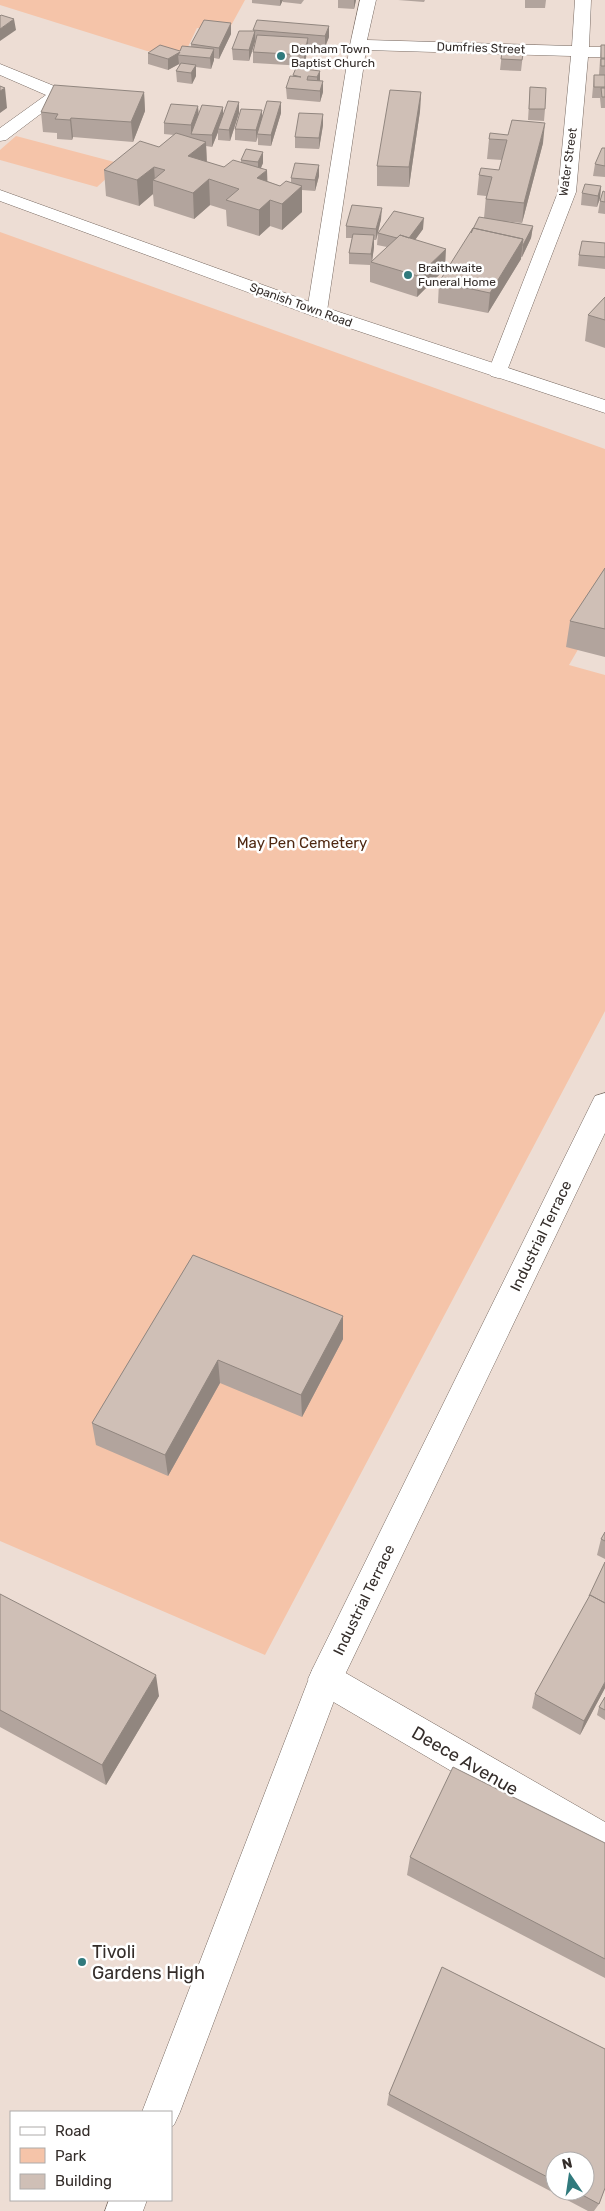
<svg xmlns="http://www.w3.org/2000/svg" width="605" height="2211" font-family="Rubik,sans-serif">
	<rect width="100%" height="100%" fill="#edddd4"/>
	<!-- green -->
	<path fill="#f5c4a9" d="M0,0H245L228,31L197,28L185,53L175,55L147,51L0,5Z
		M16,136L122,164L97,187L0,160V150Z
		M0,232L605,449V603L569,665L605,675V1011L265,1655L0,1541Z"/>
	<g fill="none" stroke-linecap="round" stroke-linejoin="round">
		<!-- street casing -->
		<g stroke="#786a62" stroke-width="1">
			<path id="street" d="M360,0H376L367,40L572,46L575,0H591L589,47H605V57H588L576,192L505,376L498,378L491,376L488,372L558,192L571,56L366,50L327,311L324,315L317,317L310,315L307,311L350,45Z
				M0,64L64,90L67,94L6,140L0,141V128L46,95L0,75Z
				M325,1663L337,1668L605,1822V1860L593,1854L313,1690L308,1679L313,1668Z"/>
		</g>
		<!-- secondary casing -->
		<g stroke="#786a62" stroke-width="1">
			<path id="secondary" d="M0,190L324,307L605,400V413L310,315L0,201Z
				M605,1093V1133L340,1685L180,2112L174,2125L171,2127V2112H142L313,1668L591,1104L595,1096Z
				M109,2200H147L143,2211H105Z"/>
		</g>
		<!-- street -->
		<use href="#street" fill="#fff" fill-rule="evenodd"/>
		<!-- secondary -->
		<use href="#secondary" fill="#fff" fill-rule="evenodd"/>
	</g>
	<!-- wall -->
	<path fill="#b2a49d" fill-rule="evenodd" d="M252,0H283L280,6L252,3Z
		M283,0H304L301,4L283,2Z
		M338,0H356L354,9L338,8Z
		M398,0H425L424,2Z
		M525,0H546L545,8H525Z
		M329,26V37L325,47L308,46L304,66L253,63V52L256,41H255L249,61L233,60L232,49L253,31V30Z
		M231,34L219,59L214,58V60L211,69L196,67V76L192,84L177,82L176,71L179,66V64L168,70L148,64V53L180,51L191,47V44Z
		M601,45H605V108H601L600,98H592L594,75H599Z
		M502,53L523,54L521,71L500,70Z
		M320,71V80L323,92L320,102L287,99L286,88L293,75Z
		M530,87L545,109L544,121L528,120Z
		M144,92L145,111L133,142L73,137L72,140L57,139V133L43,132L41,112Z
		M421,92L420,111L409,187L377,186V166Z
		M281,102V113L271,146L258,145V137L256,142L235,140V129L262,117Z
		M239,113L230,141L218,140V132L212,147L206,146L207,162L224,167L241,162V160L263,152V163L261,168L267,181L280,186L291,182V178L319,165V176L315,191L302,190V212L282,230L270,226L259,236L227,226L226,210L210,205L194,219L154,206L153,194L139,206L106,196L104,170L159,147L174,135L164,134V123L198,114L223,115Z
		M323,114V125L319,149L295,148V137Z
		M489,139L543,143L522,223L504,221L533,226L531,238L522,257H521V259L488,313L438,303L439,282L484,218L486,196L477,195L479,175L499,170L502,160L487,159Z
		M605,148V177L593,176L595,164Z
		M601,186L600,198L597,207L581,205L582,193Z
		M605,192V214L598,213L600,201Z
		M381,219L378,233L423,229L415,240L445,269L417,297L370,282V265L349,264V253L352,238H346V226ZM378,233L377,245L387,247L372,261L374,247V240H376Z
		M605,243V269L578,266L579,255Z
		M605,297V348L585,341L588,315Z
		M605,568V657L566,647L570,621Z
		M193,1255L343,1339L302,1417L220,1383L168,1476L96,1445L92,1423Z
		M605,1532V1559L597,1555L601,1539Z
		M605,1562V1688L580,1735L532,1708L535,1694L589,1598Z
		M0,1594L159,1696L106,1785L0,1727Z
		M605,1697V1720L597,1715L599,1707Z
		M605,1843V1978L407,1875L410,1857Z
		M442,1967L605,2049V2188L599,2204L594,2211H588L387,2105L389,2094ZM555,2161H585V2191H555Z"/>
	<!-- shaded-wall -->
	<path fill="#91867f" d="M280,0H283L280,6Z
		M354,0H356L354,9Z
		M14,19L16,30L0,41V29Z
		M231,23V34L219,59V48Z
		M329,26V37L325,47V36Z
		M255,31V42L249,61V50Z
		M308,38V49L304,66V55Z
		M214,49V60L211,69L210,58Z
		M180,52L178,55L179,64L168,70V59Z
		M196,65V76L192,84L191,73Z
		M320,71V82L317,88V77Z
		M323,81V92L320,102V91Z
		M5,88L7,108L0,113V91Z
		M144,92L145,111L133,142L131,122Z
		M421,92L420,111L409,187V167Z
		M239,102V113L230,141L229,130Z
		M281,102V113L271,146V135Z
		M198,106L199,117L191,134V125Z
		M223,107V118L218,129V132L212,147V135Z
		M262,110V121L257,134L256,142V130Z
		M323,114V125L319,149V138Z
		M71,118L73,137L72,140L70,120Z
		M545,123L543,143L522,223L524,203Z
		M206,142L207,168L188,156Z
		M263,152V163L258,174V162Z
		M319,165V176L315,191V180Z
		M154,167L155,181L153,180V194L139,206L137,180Z
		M267,170L268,196L257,178Z
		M209,179L210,205L194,219L193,193Z
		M302,186V212L282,230V204Z
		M601,186L600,198L597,207L598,196Z
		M270,200V226L259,236V210Z
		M382,208L381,219L376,240V229Z
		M424,218L423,229L407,251V240Z
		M533,226L531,238L522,257L523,245Z
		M374,235V247L372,262L371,254Z
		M523,239L521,259L488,313L490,293Z
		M446,249L445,269L417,297L418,276Z
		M343,1316V1339L302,1417L301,1395Z
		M218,1360L220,1383L168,1476L165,1455Z
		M156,1675L159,1696L106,1785L102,1765Z
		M605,1682V1688L580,1735L584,1721Z"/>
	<!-- building -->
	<path fill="#cfbfb6" stroke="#91867f" d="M1,15L14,19L0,29V16Z
		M204,20L231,23L219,48L191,44Z
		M257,20L329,26L325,36L253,30Z
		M239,31H255L249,50L232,49Z
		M257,35L308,38L304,55L253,52Z
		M160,45L180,51L182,46L214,49L210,58L178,55L180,52L168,59L148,53Z
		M601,45H605V58H601Z
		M502,53L523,54L522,60L501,59Z
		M601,59H605V66H601Z
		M181,63L196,65L191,73L176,71Z
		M296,68L320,71L317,77L308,76L307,80L323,81L320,91L286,88L290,76L301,77L293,75Z
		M594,75H605V87H594Z
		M54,85L144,92L131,122L71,118L70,120L55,119L58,114L41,112Z
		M0,86L5,88L0,91Z
		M530,87L546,88L545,109H529Z
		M601,88H605V97H602Z
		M390,90L421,92L409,167L377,166Z
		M228,101L239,102L229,130L218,129Z
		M267,101L281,102L271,135L257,134Z
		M171,104L198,106L191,125L164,123Z
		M202,105L223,107L212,135L191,134Z
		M241,109L262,110L256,130L235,129Z
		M299,113L323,114L319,138L295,137Z
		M512,120L545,123L524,203L486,199L492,177L479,175L481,168L499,170L507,140L489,139L490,133L508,135Z
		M176,133L206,142L188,156L224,167L233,160L267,170L257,178L280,186L286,181L302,186L282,204L270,200L259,210L226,200L239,189L209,179L193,193L153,180L165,170L154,167L137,180L104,170L140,141L159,147Z
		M602,148H605V166L595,164Z
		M246,149L263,152L258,162L241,160Z
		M295,163L319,165L315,180L291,178Z
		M585,184L601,186L598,196L582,193Z
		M603,191L605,192V202L600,201Z
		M352,205L382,208L376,229L346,226Z
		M394,211L424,218L409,238L400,235L397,238L378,233Z
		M479,217L533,226L523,245H522L523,239L473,228L471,233Z
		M473,228L523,239L490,293L439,282Z
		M353,234L374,235L371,254L349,253Z
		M400,235L446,249L418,276L371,262Z
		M582,241L605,243V257L579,255Z
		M605,297V320L588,315Z
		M605,568V629L570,621Z
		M193,1255L343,1316L301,1395L218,1360L165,1455L92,1423Z
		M605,1532V1541L601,1539Z
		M605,1562V1603L590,1595L589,1596Z
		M0,1594L156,1675L102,1765L0,1710Z
		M590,1595L605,1603V1682L584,1721L535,1694Z
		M605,1697V1710L599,1707Z
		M453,1767L605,1843V1959L410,1857Z
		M442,1967L605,2049V2188L599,2204L575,2191H585V2161H555V2181L389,2094Z"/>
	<!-- markers -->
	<g fill="#307a7d" stroke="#fff" stroke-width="2">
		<circle cx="281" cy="56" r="5"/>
		<circle cx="408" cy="275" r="5"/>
		<circle cx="82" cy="1962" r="5"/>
	</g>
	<g text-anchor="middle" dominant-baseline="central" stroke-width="5" stroke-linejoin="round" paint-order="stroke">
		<!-- far-street labels -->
		<g font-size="12" fill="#342d2a" stroke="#fff">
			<text transform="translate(481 48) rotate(2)">Dumfries Street</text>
			<text transform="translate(568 162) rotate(-82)">Water Street</text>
			<text transform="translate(301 305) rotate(20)">Spanish Town Road</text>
		</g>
		<!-- far-poi labels -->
		<g font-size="12" fill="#342d2a" stroke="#fff" text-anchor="start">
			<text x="291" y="49">Denham Town<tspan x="291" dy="14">Baptist Church</tspan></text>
			<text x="418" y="268">Braithwaite<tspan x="418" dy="14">Funeral Home</tspan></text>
		</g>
		<!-- park labels -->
		<g font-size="15" fill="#4f2811" stroke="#fff">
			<text x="302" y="843">May Pen Cemetery</text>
		</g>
		<!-- street labels -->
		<g font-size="15" fill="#342d2a" stroke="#fff">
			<text transform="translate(541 1236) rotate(-64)">Industrial Terrace</text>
			<text transform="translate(364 1600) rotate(-64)">Industrial Terrace</text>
		</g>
		<!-- near-street labels -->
		<g font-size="18" fill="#342d2a" stroke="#fff">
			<text transform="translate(465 1761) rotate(30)">Deece Avenue</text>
		</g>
		<!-- near-poi labels -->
		<g font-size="18" fill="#342d2a" stroke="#fff" text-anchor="start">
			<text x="92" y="1952">Tivoli<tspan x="92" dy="21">Gardens High</tspan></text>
		</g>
	</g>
	<!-- legend -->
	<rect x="10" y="2111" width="162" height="90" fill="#ffffff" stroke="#aeabaa"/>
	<rect x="20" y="2127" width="25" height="8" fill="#ffffff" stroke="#aeabaa"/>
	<text x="55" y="2136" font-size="15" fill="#342d2a">Road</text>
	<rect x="20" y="2148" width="25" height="15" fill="#f5c4a9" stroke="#aeabaa"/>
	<text x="55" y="2161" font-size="15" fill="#342d2a">Park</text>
	<rect x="20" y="2174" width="25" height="15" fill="#cfbfb6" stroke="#aeabaa"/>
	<text x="55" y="2186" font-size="15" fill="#342d2a">Building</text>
	<!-- north arrow -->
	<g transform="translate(570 2176) rotate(347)"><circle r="24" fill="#ffffff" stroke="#aeabaa"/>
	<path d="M0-4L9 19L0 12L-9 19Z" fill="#307a7d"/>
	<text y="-8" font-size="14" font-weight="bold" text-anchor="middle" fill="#342d2a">N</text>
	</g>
</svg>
